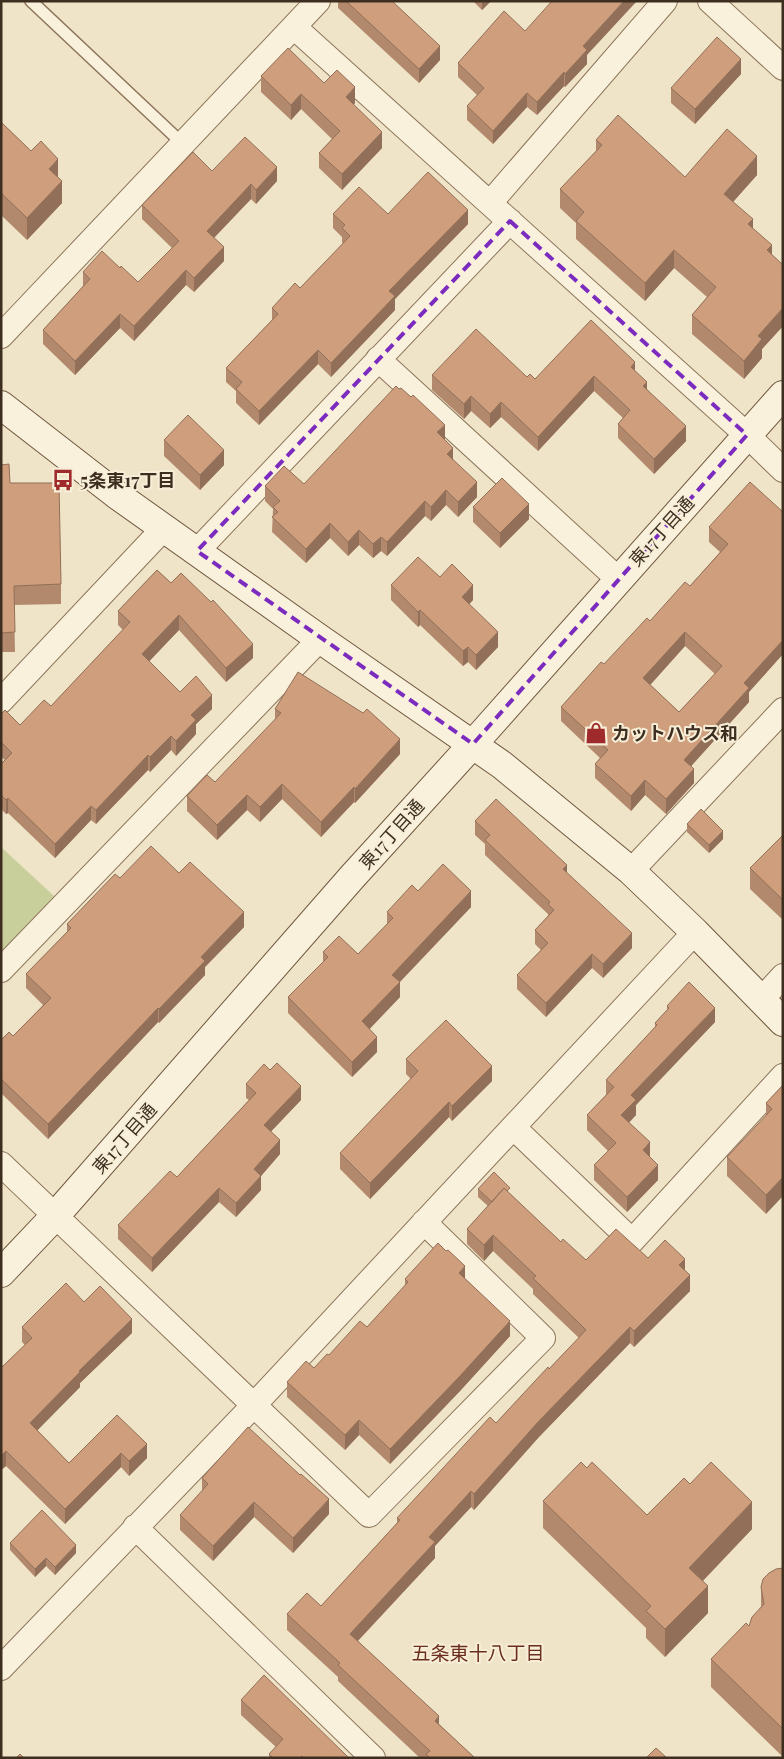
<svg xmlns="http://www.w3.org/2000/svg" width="784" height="1759" font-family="'Playfair Display','Noto Sans JP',serif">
	<rect width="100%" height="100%" fill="#f0e4c8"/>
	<!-- green -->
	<path fill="#c9cf9b" d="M1,847L54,896L1,952Z"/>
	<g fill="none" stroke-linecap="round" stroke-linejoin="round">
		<!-- lane casing -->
		<g stroke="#8d765c" stroke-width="14">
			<path id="lane" d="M31,1L183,144"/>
		</g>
		<!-- street casing -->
		<g stroke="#8d765c" stroke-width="26">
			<path id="street" d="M710,1L783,68
				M294,27L747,435L783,470
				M490,203L665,1
				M1,336L318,1
				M378,359L618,579
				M197,551L510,221
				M1,701L164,528
				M631,871L783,710
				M1,970L320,639
				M761,1000L783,976
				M513,1127L632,1241L783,1076
				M1,1164L369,1515L543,1338L424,1222
				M135,1527L373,1758
				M1,1668L254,1405L695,932"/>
		</g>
		<!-- secondary casing -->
		<g stroke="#6f573f" stroke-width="30">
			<path id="secondary" d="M1,405L117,495L320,639L502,765L631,871L695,932L783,1022
				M1,1273L56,1215L353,876L473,744L783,395"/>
		</g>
		<!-- lane -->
		<use href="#lane" stroke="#faf1dc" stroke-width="11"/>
		<!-- street -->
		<use href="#street" stroke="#faf1dc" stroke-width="24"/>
		<!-- secondary -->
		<use href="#secondary" stroke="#faf1dc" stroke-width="28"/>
	</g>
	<!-- wall -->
	<path fill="#b2896c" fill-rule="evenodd" d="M338,1H392L440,60L419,83L338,8Z
		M473,1H491L482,10Z
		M525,31L587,55V64L565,87L564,86L537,115L527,107L493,144L467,120V106L477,95L458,77V63Z
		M741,74L695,124L671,103V88Z
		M261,76L324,83L355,103L353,105L382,148L342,190L319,168V153L332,139L301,109L291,120L261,92Z
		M1,122L58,177L62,203L27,240L1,215Z
		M596,140L685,177L757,175L733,202L772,255L783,265V326L762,349V358L744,379L692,334V315L707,297L674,268L645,301L576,239V223L560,208V189L596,151Z
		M212,171L277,181L256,204L251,199L214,238L224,261L194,292L186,285L134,341L120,328L75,375L43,344V330L83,286V272L120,268L138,282L172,248L142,219V205Z
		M333,214H388L468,224L395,299V310L331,377L318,364L259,425L236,403V391L226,382V368L272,320V308L300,288L343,244L342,242V237L333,228Z
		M635,371L647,389L686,441L654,474L618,438V424L623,418L594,391L538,451L501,417L490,428L471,411L464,419L432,390V375L527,377L535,379Z
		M444,439L453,459L477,497L458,517L446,505L431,521L425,516L387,556L381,551L373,558L359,545L348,556L330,538L306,563L272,532L273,509L265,501V486L304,484L445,439Z
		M164,440L224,465L200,490L164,456Z
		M1,465L61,584V604L14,605L15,652H1Z
		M473,507L529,519L500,548L473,522Z
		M783,512V654L749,692V702L691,766L694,783L666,814L645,795L631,811L595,778V764L600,758L561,721V707L650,621L690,586L720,552L709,542V527ZM685,646L715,674L679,712L650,685Z
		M157,570L253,658L226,682L179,630L149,661L180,692L212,709L196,724V734L176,756L171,750L150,772L148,770L96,824L91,820L55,858L8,813L6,814L1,809V764L5,760L1,757V714L20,725L51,706L123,630L118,625V611Z
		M440,577L473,600L469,604L498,647L476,670L468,662L463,666L420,625L418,627L391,600V585Z
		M275,709L400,754L355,803L354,802L321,837L282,799L260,822L247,810L217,840L187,811V796L215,782L275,720Z
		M475,821L567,873L632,948L603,978L592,968L546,1017L517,989V975L541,950L535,944V930L548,916V914L485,855V844L475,835Z
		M687,824L723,839L709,853L687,832Z
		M783,835V920L750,889V868Z
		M179,873L244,927L205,967V975L159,1023L158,1022L48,1139L1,1093V1038L2,1039L13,1036L43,1005L26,988V974L67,932V924L120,878Z
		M418,891L471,907L400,982V997L369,1029L377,1052L352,1077L288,1013V997L323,963V952L358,954L387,924V912Z
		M667,1006L715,1022L636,1105V1115L629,1123L650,1157L658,1180L627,1212L594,1180V1165L608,1151L587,1130V1115L606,1095V1080L655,1027V1023L667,1010Z
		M406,1059L492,1081L452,1121L449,1117L370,1199L340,1169V1153L411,1079L406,1074Z
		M246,1084L301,1100L271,1131L280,1154L261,1176V1190L236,1217L219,1202L152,1272L118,1239V1225L177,1177L249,1100L246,1098Z
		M783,1085L766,1214L727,1176V1157L766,1116V1103Z
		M478,1189L510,1194L561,1242L586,1260L648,1258L685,1270L690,1291L634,1347L630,1343L538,1438L474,1510L471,1507L435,1546V1558L358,1641L439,1724L475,1758H420L338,1681V1677L287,1630V1614L321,1606L397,1523V1518L496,1423L579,1338L533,1294V1289L493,1251L484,1261L467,1244V1229L488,1206L478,1197Z
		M405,1279H465L510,1336L460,1391L390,1464L359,1435L345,1450L287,1397V1382L314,1368L329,1355L367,1327L405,1286Z
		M84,1302L132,1333L80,1383V1387L37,1430L69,1463L117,1415L147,1458L129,1476L121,1467L65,1524L6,1466L1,1470V1368L25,1345L22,1342V1327Z
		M587,1468L647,1515L690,1484L752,1529L703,1581L708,1613L665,1657L646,1638V1628L543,1528V1501Z
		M202,1478L329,1514L293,1553L254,1517L213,1561L180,1530V1515L202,1491Z
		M10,1543L76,1553L55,1575L46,1566L35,1577L10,1550Z
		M783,1568V1757L711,1687V1659L749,1626L761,1607V1587Z
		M241,1700L349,1758H269V1754L276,1747L241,1715Z"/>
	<!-- shaded-wall -->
	<path fill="#916f58" d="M482,1H491L482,10Z
		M624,1H637L587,55V64L565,87V74L583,46Z
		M440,46V60L419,83V69Z
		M741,59V74L695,124V109Z
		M564,72V86L537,115V102Z
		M355,87V103L346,113V97Z
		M527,93V107L493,144V131Z
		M301,94V109L291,120V105Z
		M382,132V148L342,190V174Z
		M757,156V175L724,212V194Z
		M58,159V181L49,169Z
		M277,167V181L256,204V190Z
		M62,181V203L27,240V218Z
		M251,184V199L207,245V231Z
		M468,210V224L395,299V310L331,377V363L389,291Z
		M753,219V237L748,224Z
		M772,245V263L767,250Z
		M224,247V261L194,292V278Z
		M674,250V268L645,301V283Z
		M186,270V285L134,341V326Z
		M783,308V326L762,349V358L744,379V361L758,336Z
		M120,314V328L75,375V361Z
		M318,350V364L259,425V411Z
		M635,362V377L631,367Z
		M594,376V391L538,451V437Z
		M647,382V397L643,386Z
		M471,396V411L464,419V404Z
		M501,402V417L490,428V414Z
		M445,425V439L437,447V432Z
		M686,426V441L654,474V459Z
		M453,448V462L447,454Z
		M224,450V465L200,490V475Z
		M477,482V497L458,517V502Z
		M446,490V505L431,521V507Z
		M425,501V516L387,556V542Z
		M529,504V519L500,548V533Z
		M330,523V538L306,563V549Z
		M359,530V545L348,556V542Z
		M381,537V551L373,558V544Z
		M473,585V600L462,612V597Z
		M420,610V625L418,627V612Z
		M179,615V630L142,669V654Z
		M498,632V647L476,670V655Z
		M685,632V646L643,693V678Z
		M783,640V654L749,692V702L684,774V760L744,683Z
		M253,644V658L226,682V668Z
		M468,647V662L463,666V651Z
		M212,695V709L196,724V734L176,756V741L191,715Z
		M171,736V750L150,772V757Z
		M400,739V754L355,803V789Z
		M148,755V770L96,824V810Z
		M694,769V783L666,814V799Z
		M645,780V795L631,811V796Z
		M282,784V799L260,822V807Z
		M354,787V802L321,837V822Z
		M247,795V810L217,840V825Z
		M8,798V813L6,814V800Z
		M91,806V820L55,858V844Z
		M723,831V839L709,853V845Z
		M567,865V879L563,869Z
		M471,891V907L392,990V975Z
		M244,912V927L205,967V975L159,1023V1009L201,957Z
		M632,933V948L603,978V964Z
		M592,954V968L546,1017V1003Z
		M400,982V997L362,1037V1021Z
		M158,1008V1022L48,1139V1124Z
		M715,1008V1022L636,1105V1115L621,1130V1115L631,1095Z
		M377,1037V1052L352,1077V1062Z
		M492,1066V1081L452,1121V1106Z
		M301,1086V1100L264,1139V1125Z
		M449,1102V1117L370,1199V1183Z
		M280,1140V1154L261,1176V1190L236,1217V1203L254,1169Z
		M650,1142V1157L643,1150Z
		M658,1165V1180L627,1212V1197Z
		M783,1177V1196L766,1214V1195Z
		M219,1188V1202L152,1272V1258Z
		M493,1235V1251L484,1261V1245Z
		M685,1259V1274L679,1265Z
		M465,1266V1281L459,1273Z
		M690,1275V1291L634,1347V1331Z
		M132,1319V1333L80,1383V1387L30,1438V1423L79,1371Z
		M510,1321V1336L460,1391L390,1464V1449Z
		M630,1327V1343L538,1438L474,1510V1494L538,1422Z
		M359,1420V1435L345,1450V1435Z
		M147,1444V1458L129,1476V1461Z
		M6,1451V1466L1,1470V1456Z
		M121,1453V1467L65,1524V1509Z
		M471,1491V1507L435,1546V1558L350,1649V1634L429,1537Z
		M329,1499V1514L293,1553V1538Z
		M254,1502V1517L213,1561V1546Z
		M752,1502V1529L689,1595V1568Z
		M76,1545V1553L55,1575V1567Z
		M46,1558V1566L35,1577V1569Z
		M708,1586V1613L665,1657V1629Z
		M439,1716V1732L435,1721Z"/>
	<!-- building -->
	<path fill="#cf9f7d" stroke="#916f58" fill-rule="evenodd" d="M346,1H392L440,46L419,69Z
		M552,1H624L583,46L587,50L565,74L564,72L537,102L527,93L493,131L467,106L484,88L458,63L504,11L525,31Z
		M717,37L741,59L695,109L671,88Z
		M288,48L324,83L337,70L355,87L346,97L382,132L342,174L319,153L340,131L301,94L291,105L261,76Z
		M618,115L685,177L727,129L757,156L724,194L753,219L748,224L772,245L767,250L783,265V308L758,336L762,339L744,361L692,315L716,287L674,250L645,283L576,221L584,212L560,189L602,145L596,140Z
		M1,122L31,151L41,141L58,159L49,169L62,181L27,218L1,193Z
		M245,137L277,167L256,190L251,184L207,231L224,247L194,278L186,270L134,326L120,314L75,361L43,330L90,279L83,272L102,251L120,268L121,266L138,282L179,241L142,205L193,152L212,171Z
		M428,172L468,210L389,291L395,296L331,363L318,350L259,411L236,389L242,382L226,368L278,314L272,308L295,283L300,288L350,236L342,228L345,225L333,214L359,187L388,214Z
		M591,320L635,362L631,367L647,382L643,386L686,426L654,459L618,424L630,410L594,376L538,437L501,402L490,414L471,396L464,404L432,375L476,329L527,377L530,374L535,379Z
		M396,386L399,389L401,388L411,397L413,395L445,425L437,432L453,448L447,454L477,482L458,502L446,490L431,507L425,501L387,542L381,537L373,544L359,530L348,542L330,523L306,549L272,517L278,512L273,507L280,501L265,486L284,466L304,484Z
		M188,415L224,450L200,475L164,440Z
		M9,464L10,483H59L61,584L14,586L15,632L1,633V465Z
		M502,478L529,504L500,533L473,507Z
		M750,482L783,512V640L744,683L749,688L684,760L694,769L666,799L645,780L631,796L595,764L608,750L561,707L601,662L604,664L647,618L650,621L685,582L690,586L728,544L709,527ZM685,632L722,666L679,712L643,678Z
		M418,557L440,577L452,564L473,585L462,597L498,632L476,655L468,647L463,651L420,610L418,612L391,585Z
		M157,570L171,583L181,573L211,602L213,600L253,644L226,668L179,615L142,654L180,692L196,676L212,695L191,715L196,720L176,741L171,736L150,757L148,755L96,810L91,806L55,844L8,798L6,800L1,795V764L12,753L1,742V714L5,710L20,725L44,700L51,706L130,622L118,611Z
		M298,672L363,713L367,709L400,739L355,789L354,787L321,822L282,784L260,807L247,795L217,825L187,796L207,775L215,782L281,713L275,709Z
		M496,799L567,865L563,869L632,933L603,964L592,954L546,1003L517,975L548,943L535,930L554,910L548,904L550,902L485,840L490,835L475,821Z
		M701,809L723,831L709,845L687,824Z
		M783,835V900L750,868Z
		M151,846L179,873L190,862L244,912L201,957L205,961L159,1009L158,1008L48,1124L1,1079V1038L2,1039L9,1032L13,1036L51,998L26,974L71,928L67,924L115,874L120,878Z
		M443,864L471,891L392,975L400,982L362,1021L377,1037L352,1062L288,997L328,957L323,952L339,936L358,954L393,918L387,912L412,885L418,891Z
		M689,982L715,1008L631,1095L636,1100L621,1115L650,1142L643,1150L658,1165L627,1197L594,1165L616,1143L587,1115L614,1087L606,1080L657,1025L655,1023L669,1008L667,1006Z
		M446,1020L492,1066L452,1106L449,1102L370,1183L340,1153L418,1071L406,1059Z
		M277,1063L301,1086L264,1125L280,1140L254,1169L261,1176L236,1203L219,1188L152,1258L118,1225L170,1171L177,1177L256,1093L246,1084L264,1064L270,1070Z
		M783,1085V1177L766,1195L727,1157L772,1109L766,1103Z
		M494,1172L510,1188L507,1191L504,1188L492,1202L478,1189Z
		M504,1188L561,1242L563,1239L586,1260L616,1229L648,1258L665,1240L685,1259L679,1265L690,1275L634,1331L630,1327L538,1422L474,1494L471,1491L429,1537L435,1542L350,1634L439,1716L435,1721L475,1758H430L426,1754L430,1751L338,1665L340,1663L287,1614L307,1593L321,1606L400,1520L397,1518L490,1417L496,1423L548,1367L549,1369L586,1330L533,1278L536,1276L493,1235L484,1245L467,1229Z
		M438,1243L446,1251L448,1250L465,1266L459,1273L510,1321L460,1376L390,1449L359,1420L345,1435L287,1382L306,1361L314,1368L327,1354L329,1355L360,1321L367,1327L408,1282L405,1279Z
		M66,1283L84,1302L100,1286L132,1319L79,1371L80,1372L30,1423L69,1463L117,1415L147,1444L129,1461L121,1453L65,1509L6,1451L1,1456V1368L32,1338L22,1327Z
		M248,1427L300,1475L301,1474L329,1499L293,1538L254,1502L213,1546L180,1515L208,1484L202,1478Z
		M581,1462L587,1468L592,1462L647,1515L684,1478L690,1484L711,1462L752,1502L689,1568L708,1586L665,1629L646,1611L651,1606L543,1501Z
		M42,1510L76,1545L55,1567L46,1558L35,1569L10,1543Z
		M783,1568V1729L711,1659L746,1623L749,1626L752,1617L764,1604L761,1587L763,1579L769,1573L776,1569Z
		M264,1675L349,1758H304L302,1756L300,1758H273L269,1754L283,1739L241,1700Z
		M656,1748L667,1758H646Z
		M20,1754L24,1758H16Z"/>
	<!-- marked area -->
	<path fill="none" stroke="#7b2cbf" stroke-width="4" stroke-dasharray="10 6" stroke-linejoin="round" d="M510,221L747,435L473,744L197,551Z"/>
	<!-- icons -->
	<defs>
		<g id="bus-bare" transform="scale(1.725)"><path d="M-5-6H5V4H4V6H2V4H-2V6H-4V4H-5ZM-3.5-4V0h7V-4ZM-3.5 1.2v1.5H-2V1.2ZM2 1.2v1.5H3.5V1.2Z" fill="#9e2a2b" stroke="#f7eed8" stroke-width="2.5" paint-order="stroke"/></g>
		<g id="shop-bare" transform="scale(1.725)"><path d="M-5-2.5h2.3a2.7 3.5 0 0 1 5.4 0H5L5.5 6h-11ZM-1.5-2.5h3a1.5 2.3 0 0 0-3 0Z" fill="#9e2a2b" stroke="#f7eed8" stroke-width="2.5" paint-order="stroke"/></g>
	</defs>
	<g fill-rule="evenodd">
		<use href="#bus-bare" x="63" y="480"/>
		<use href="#shop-bare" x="596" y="733"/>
	</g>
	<g text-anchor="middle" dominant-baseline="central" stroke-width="4" stroke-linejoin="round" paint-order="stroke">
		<!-- poi labels -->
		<g font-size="18" font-weight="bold" fill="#3d2e20" stroke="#f7eed8" text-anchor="start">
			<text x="80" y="480">5条東17丁目</text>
			<text x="612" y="733">カットハウス和</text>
		</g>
		<!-- street labels -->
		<g font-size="18" fill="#3d2e20" stroke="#f7eed8">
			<text transform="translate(661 531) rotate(-48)">東17丁目通</text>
			<text transform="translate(391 834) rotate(-48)">東17丁目通</text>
			<text transform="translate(124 1138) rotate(-49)">東17丁目通</text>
		</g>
		<!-- neighbourhood labels -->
		<g font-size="19" fill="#6b2e1e" stroke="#f7eed8">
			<text x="478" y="1652">五条東十八丁目</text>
		</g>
	</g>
	<!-- border -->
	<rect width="784" height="1759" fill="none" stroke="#3d2e20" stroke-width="5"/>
</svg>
